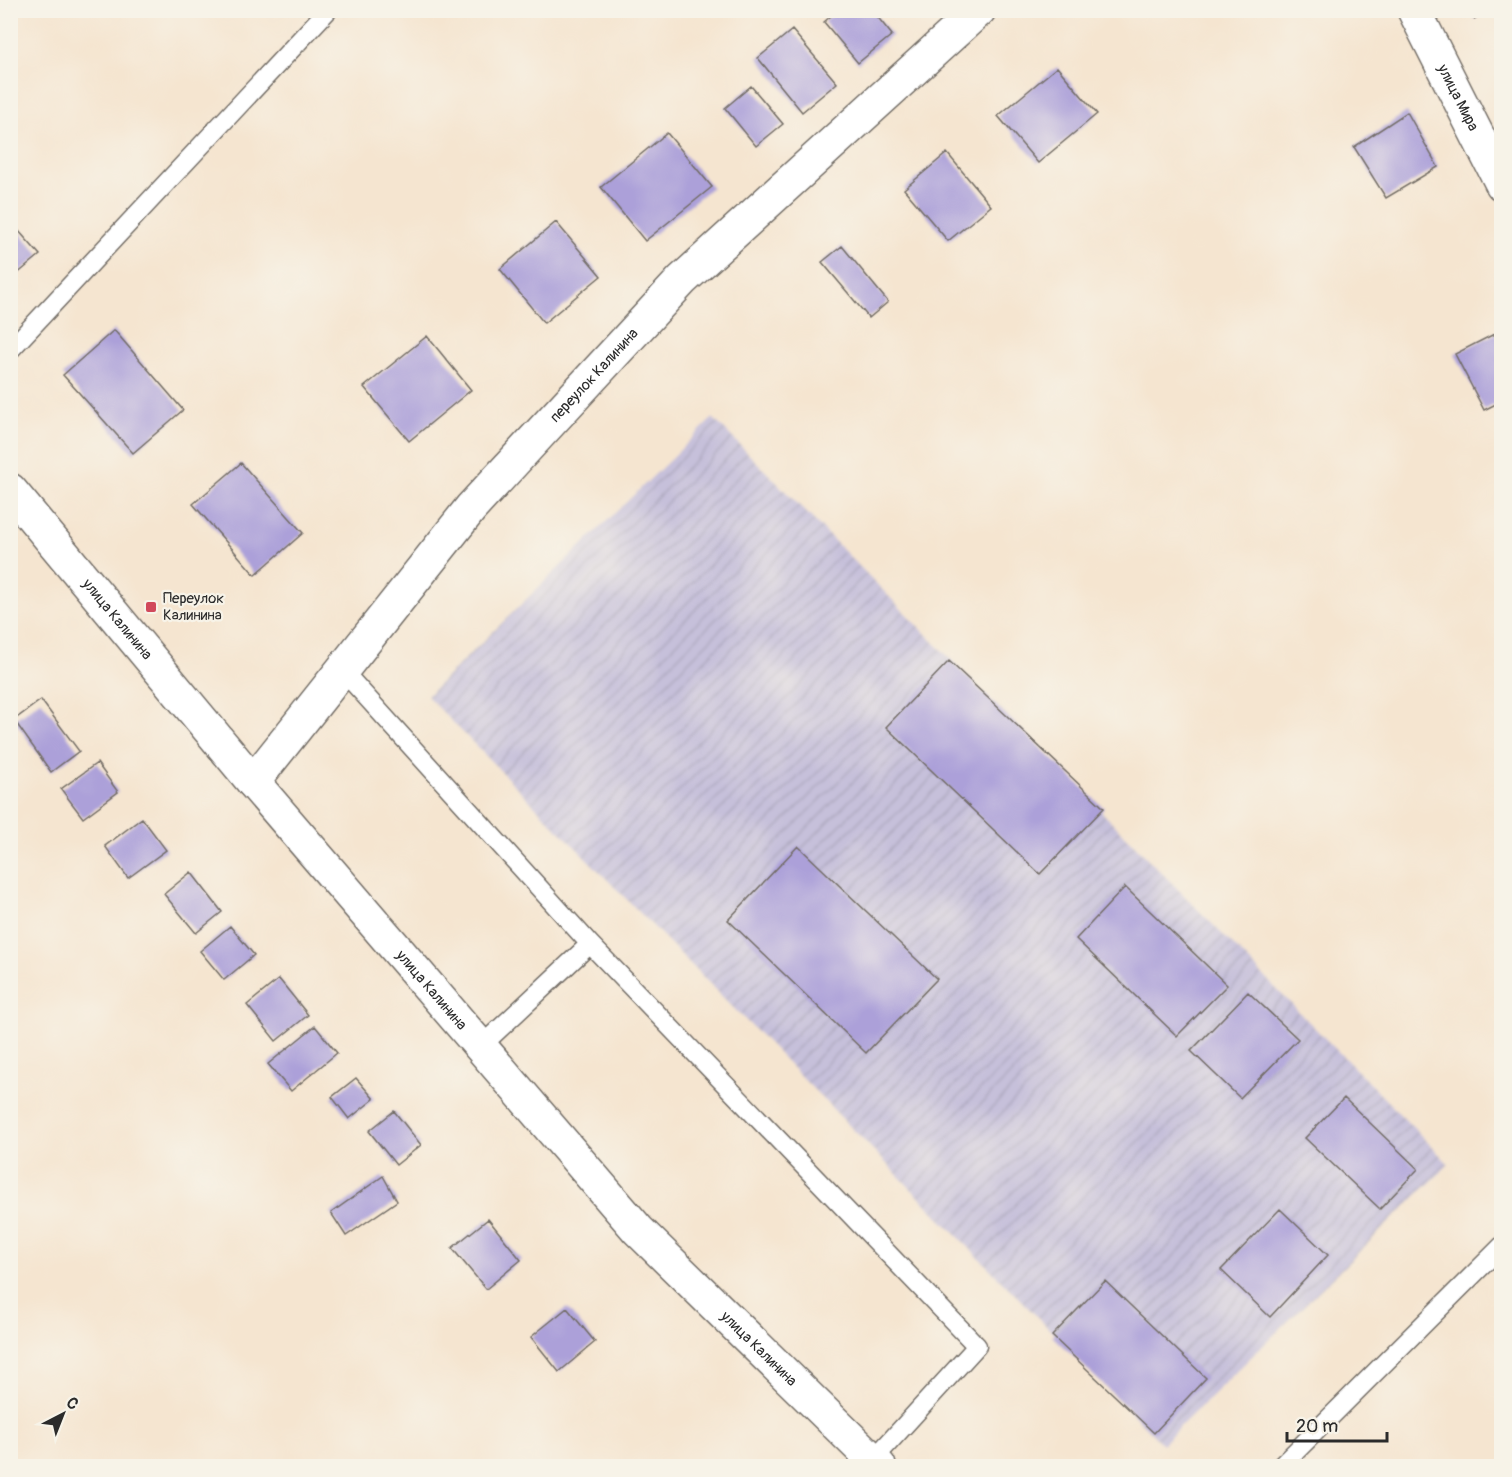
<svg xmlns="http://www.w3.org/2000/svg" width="1512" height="1477" font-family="Pangolin,sans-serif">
	<defs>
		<pattern id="industrial-furrows" width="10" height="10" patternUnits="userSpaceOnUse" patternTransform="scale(1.5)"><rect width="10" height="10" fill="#c6c0da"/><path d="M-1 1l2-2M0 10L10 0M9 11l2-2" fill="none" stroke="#aaa5bb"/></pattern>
	</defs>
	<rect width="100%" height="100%" fill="#f7f3e8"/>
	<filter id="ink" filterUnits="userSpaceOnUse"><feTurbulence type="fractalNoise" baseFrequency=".0167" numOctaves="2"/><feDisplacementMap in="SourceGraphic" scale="12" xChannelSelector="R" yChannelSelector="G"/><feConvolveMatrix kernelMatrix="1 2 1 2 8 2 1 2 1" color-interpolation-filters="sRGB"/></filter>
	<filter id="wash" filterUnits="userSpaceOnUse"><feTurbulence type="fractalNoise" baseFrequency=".008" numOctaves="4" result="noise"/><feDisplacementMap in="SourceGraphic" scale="24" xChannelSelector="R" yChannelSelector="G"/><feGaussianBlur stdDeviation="1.35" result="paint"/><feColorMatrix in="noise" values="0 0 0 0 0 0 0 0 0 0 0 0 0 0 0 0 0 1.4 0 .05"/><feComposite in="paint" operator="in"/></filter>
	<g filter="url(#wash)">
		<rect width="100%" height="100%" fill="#f5e5d0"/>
		<!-- industrial -->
		<path fill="url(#industrial-furrows)" d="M713,418L1449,1164L1162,1444L427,696Z"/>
		<g id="blocks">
			<!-- building -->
			<path fill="#aca0d9" d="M838,10H872L892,35L858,63L824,22Z
				M1469,10H1489L1474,19Z
				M792,30L837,83L802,112L758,58Z
				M1057,67L1097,114L1038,163L998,116Z
				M751,86L783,124L756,146L725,108Z
				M1407,112L1438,167L1386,198L1354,147Z
				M667,133L712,187L645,241L601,187Z
				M947,153L991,206L948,241L904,189Z
				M10,221L40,255L10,280Z
				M556,222L601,276L544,323L500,269Z
				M842,246L888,302L869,318L822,262Z
				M114,330L183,410L133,453L63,375Z
				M1502,330V401L1484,410L1455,354Z
				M427,336L471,390L409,441L364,387Z
				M241,463L303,533L255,575L193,504Z
				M949,661L1104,808L1040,874L886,727Z
				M41,700L79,751L51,772L14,720Z
				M97,763L118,792L83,818L61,789Z
				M142,818L166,850L128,878L105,846Z
				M798,846L937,979L866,1053L728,920Z
				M191,872L222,912L196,933L164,894Z
				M1125,887L1227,985L1177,1036L1076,939Z
				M230,926L254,955L224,980L200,951Z
				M279,979L308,1015L276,1041L247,1005Z
				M1248,992L1298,1039L1240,1098L1191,1051Z
				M315,1026L337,1053L291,1091L268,1064Z
				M356,1078L374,1099L349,1119L332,1097Z
				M1344,1098L1418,1169L1380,1209L1305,1138Z
				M394,1111L421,1145L396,1165L369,1131Z
				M383,1176L397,1201L346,1236L331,1213Z
				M1280,1209L1328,1255L1270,1317L1221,1270Z
				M488,1219L521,1260L486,1289L452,1248Z
				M1105,1281L1206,1378L1154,1433L1052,1336Z
				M567,1308L595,1342L559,1372L531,1337Z"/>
		</g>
	</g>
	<g filter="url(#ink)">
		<use href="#blocks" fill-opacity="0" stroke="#726c65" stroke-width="1.5"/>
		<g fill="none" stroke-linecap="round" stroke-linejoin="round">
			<!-- service casing -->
			<g stroke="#726c65" stroke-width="21">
				<path id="service" d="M10,350L328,10
					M342,670L590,944
					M480,1047L590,944L977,1346L872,1461
					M1281,1466L1502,1246"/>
			</g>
			<!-- minor casing -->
			<g stroke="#726c65" stroke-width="36">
				<g id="minor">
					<path id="s1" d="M1414,10L1502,184"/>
					<path id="s2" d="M253,782L471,508L682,280L979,10"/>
				</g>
			</g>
			<!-- tertiary casing -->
			<g stroke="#726c65" stroke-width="36">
				<g id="tertiary">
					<path id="s3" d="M10,490L253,782L638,1230L879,1466"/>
				</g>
			</g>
			<!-- service -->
			<use href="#service" stroke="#fff" stroke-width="18"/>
			<!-- minor -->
			<use href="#minor" stroke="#fff" stroke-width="33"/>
			<!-- tertiary -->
			<use href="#tertiary" stroke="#fff" stroke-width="33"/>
		</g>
	</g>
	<!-- markers -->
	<rect fill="#d1495b" stroke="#f7f3e8" stroke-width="2" x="145" y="601" width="12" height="12" rx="3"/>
	<g text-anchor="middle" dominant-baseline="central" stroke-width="4.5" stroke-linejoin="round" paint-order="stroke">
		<!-- street labels -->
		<g font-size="15" fill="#2b2b2b" stroke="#f7f3e8">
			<text stroke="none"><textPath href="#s1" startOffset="98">улица Мира</textPath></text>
			<text stroke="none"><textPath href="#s2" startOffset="531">переулок Калинина</textPath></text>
			<text stroke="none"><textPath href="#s3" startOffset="168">улица Калинина</textPath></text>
			<text stroke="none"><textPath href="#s3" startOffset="654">улица Калинина</textPath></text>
			<text stroke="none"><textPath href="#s3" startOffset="1140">улица Калинина</textPath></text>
		</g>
		<!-- poi labels -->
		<g font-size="15" fill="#2b2b2b" stroke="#f7f3e8" text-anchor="start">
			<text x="163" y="598">Переулок<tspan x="163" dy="17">Калинина</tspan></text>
		</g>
	</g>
	<!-- margin -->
	<rect width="1512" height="1477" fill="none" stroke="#f7f3e8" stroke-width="36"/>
	<!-- north arrow -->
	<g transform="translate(63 1414) rotate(42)" stroke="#f7f3e8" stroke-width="4.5" paint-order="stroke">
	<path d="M0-4.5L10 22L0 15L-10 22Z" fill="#2b2b2b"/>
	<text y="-9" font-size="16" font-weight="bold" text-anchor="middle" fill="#2b2b2b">С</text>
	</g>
	<!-- scale -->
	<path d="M1287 1432v9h100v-9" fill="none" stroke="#2b2b2b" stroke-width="3"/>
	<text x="1296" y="1432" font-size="18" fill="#2b2b2b" stroke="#f7f3e8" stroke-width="4.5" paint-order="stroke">20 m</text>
</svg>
